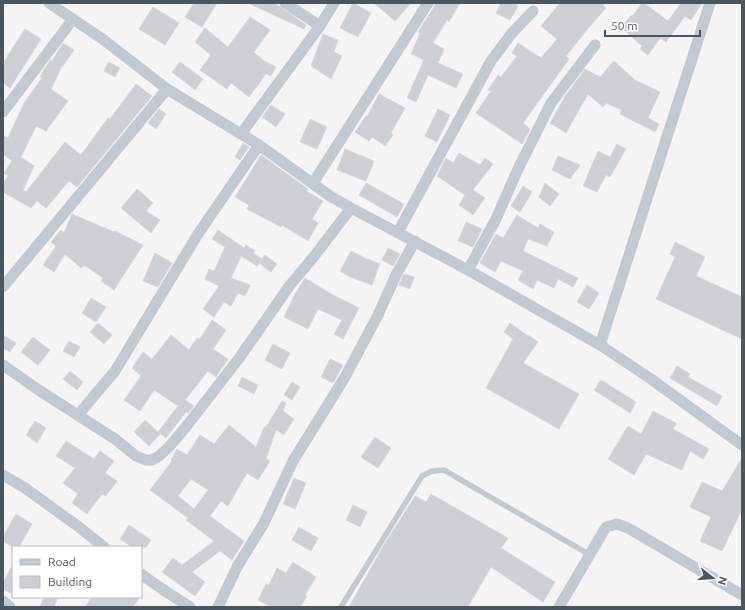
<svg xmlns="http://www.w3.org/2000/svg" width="745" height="610" font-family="Ubuntu,sans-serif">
	<rect width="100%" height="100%" fill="#f5f3f3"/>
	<!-- building -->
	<path fill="#cdcfd5" stroke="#d7d9de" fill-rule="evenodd" d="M194,3H217L202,27L185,17Z
		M248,3H272L279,6L306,25L304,29Z
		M353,3L371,13L358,37L340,28Z
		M374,3H411L395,21Z
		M435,3H460L449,22L447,20L433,43L444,49L438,63L463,74L456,88L428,75L416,102L407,98L424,60L411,54L420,33L418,32L434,7Z
		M501,3H513L518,6L510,20L496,13Z
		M560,3H601L606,8L591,25L566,56L569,59L523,123L530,129L522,144L476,113L491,91L488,90L498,75L501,77L517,56L512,53L518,43L541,58L557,39L541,26Z
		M642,3H644L668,21L681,3H702L691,20L685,16L666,42L660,38L648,55L640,49L642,46L621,27L632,15L633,16Z
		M153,7L179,23L165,45L139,29Z
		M250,17L270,30L254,52L264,61L276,67L271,76L266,74L249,97L231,83L227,89L200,70L211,55L195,42L205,28L228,47Z
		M25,29L41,39L10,88L3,83V63Z
		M323,34L338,40L334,52L342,56L331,79L311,66Z
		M63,43L74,50L63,66H62L51,89L68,101L46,131L36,126L21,157L34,166L23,190L26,192L65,142L81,155L108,118L110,119L136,84L152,96L77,187L69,181L46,208L37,201L31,208L3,192V183L8,176L4,173L12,161L3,154V135L8,138L24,103L42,78L40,77L44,69L51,60L52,61Z
		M614,61L635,80L660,92L648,118L659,124L655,132L620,114L622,110L606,103L603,107L588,94L566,133L550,123L566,95L585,69L600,77Z
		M108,62L120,68L115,77L104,71Z
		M180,62L203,79L195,90L172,72Z
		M379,94L405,108L391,133L393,135L385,146L372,137L369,141L355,132L366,116L367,117Z
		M271,105L285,114L276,127L262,117Z
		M159,109L166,114L156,129L148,123Z
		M438,109L450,115L437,142L425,136Z
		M310,119L327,127L317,149L300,142Z
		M243,143L249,147L240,160L235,157Z
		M617,144L626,149L610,177L606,175L597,192L583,186L598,151L610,157Z
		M345,149L374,161L366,181L337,170Z
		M459,153L480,165L485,158L493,164L473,190L485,198L473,215L459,205L465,195L437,176L446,158L453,163Z
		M261,155L308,189L306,191L323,201L312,219L318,223L308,241L282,225L281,227L247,209L249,205L235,197Z
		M558,156L580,165L570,179L552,170Z
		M366,183L404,204L397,217L359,195Z
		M545,183L559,194L550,206L539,197Z
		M523,186L532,192L520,212L511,206Z
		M137,189L153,203L146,211L160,220L151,233L121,208Z
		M72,214L114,232L115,231L143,245L114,290L101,281L103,278L84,265L81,268L65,254L54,272L43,265L56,246L51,242L61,230L64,233Z
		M517,215L538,228L540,224L554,232L547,246L528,239L523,251L578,278L573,287L558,279L554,288L537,280L533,289L518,280L523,271L501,261L495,272L480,263L496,234L503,238Z
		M466,222L482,229L473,247L458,241Z
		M218,230L244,248L246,245L255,251L253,253L262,259L257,266L241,256L231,278L250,285L245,296L238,293L231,306L224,302L214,317L203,309L219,286L205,279L209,269L214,271L225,247L212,239Z
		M675,242L705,257L696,276L742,297V339L656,299L675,257L670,254Z
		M388,248L400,254L393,266L382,260Z
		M351,251L365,258L380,264L372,285L350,277L340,271Z
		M155,253L172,263L158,287L143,281Z
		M265,255L277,264L271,272L259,263Z
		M404,274L414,277L410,289L399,285Z
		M305,278L333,295L359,308L343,339L334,334L342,320L318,309L308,329L284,317L295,294Z
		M587,285L599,293L589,309L577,302Z
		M91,298L106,307L96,322L82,313Z
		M212,320L226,330L213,349L228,359L216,377L208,371L185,400L194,406L188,413L186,412L166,438L158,432L178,406L154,390L140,411L124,400L141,376L132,368L143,352L152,359L171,335L189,350L197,338L200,339Z
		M98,323L112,335L104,344L90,332Z
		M510,323L528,336V335L538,342L523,363L579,394L559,429L486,388L513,339L504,332Z
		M3,335L16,343L10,352L3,348Z
		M33,337L50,350L38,365L21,352Z
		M69,341L80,347L74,357L63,351Z
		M273,344L290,353L282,369L265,360Z
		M330,359L343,365L333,383L321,377Z
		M677,366L690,374L688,377L722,396L717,406L670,378Z
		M70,371L83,382L77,390L63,379Z
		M242,377L258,385L254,394L238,386Z
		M601,380L636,402L630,413L594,390Z
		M292,382L300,387L292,400L284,395Z
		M282,401L286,403L283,411L294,419L284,435L276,430L266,459L270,461L258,480L247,473L228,506L221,501L210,516L244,541L232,560L220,551L192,572L205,582L195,596L162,572L173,558L182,565L214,541L186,520L188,518L150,490L172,461L171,460L177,449L187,455L200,435L214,444L229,425L256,447L264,427H266ZM191,479L208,490L194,509L178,496Z
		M653,411L676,423L673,429L709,449L703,459L690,451L682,470L646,454L634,475L608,459L628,426L641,434Z
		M145,420L160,434L149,446L134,432Z
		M35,421L46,428L37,443L26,435Z
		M375,437L391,448L378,468L361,457Z
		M66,441L94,459L100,451L114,461L105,473L117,481L106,496L102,494L87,514L72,503L78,494L63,483L75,468L56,456Z
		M742,458V509L722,551L700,541L711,517L690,507L702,482L722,491Z
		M294,478L306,483L295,509L283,504Z
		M431,494L508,538L501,548L555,582L543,602L491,567L468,607H349L384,545L415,496L426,502Z
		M353,505L367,512L360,527L346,520Z
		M16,514L32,524L19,547H13L3,541V536Z
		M129,525L151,540L146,547H132L120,539Z
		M299,527L318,538L311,551L292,540Z
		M293,562L316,577L305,595L307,596L300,607H271L258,600L266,584L269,585L277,568L286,573Z
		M13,564V594L3,589V583Z
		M44,597H58L54,607H40Z
		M92,597H140L133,607H85Z"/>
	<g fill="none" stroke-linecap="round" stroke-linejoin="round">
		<!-- service -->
		<path stroke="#c1cad2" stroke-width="5.5" d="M341,607L422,476L432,471L444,470L590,555"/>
		<!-- minor -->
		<path stroke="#c1cad2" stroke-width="11" d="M49,3L104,40L167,89L259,145L330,196L351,208L468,270L600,345L651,379L742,445
			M285,3L320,26
			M3,112L73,19
			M241,134L320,26L334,3
			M313,183L428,3
			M398,232L491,61L512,33L533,11
			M468,270L496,219L518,169L551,103L595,45
			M3,287L167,89
			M600,345L710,3
			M3,365L37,389L115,439L136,456L146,460H152L159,456L169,447L189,423L240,357L290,285L312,259L351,208
			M78,415L115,371L198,234L259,145
			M3,475L25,488L79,527L104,547
			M141,574L162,589L190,607
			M3,601L10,607
			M218,607L237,567L264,523L293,461L345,377L378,315L396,275L415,241
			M559,607L606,527L617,524L628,528L742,595"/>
	</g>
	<!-- border -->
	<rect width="745" height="610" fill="none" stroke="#4a5661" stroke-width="8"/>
	<!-- legend -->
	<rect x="12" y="546" width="130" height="52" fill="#ffffff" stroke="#b7bbc0"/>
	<rect x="20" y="559" width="20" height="6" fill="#c1cad2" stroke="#b7bbc0"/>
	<text x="48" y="566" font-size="12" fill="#4a5661">Road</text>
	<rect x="20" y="576" width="20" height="12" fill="#cdcfd5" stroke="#b7bbc0"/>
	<text x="48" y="586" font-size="12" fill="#4a5661">Building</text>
	<!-- north arrow -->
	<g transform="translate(713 578) rotate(107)" stroke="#ffffff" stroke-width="3" paint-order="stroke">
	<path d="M0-3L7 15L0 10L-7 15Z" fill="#4a5661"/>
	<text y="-6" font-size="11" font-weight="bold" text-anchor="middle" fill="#4a5661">N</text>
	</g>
	<!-- scale -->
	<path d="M605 30v6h95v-6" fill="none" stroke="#4a5661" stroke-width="2"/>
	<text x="611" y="30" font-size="12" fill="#4a5661" stroke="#ffffff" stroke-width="3" paint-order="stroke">50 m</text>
</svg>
